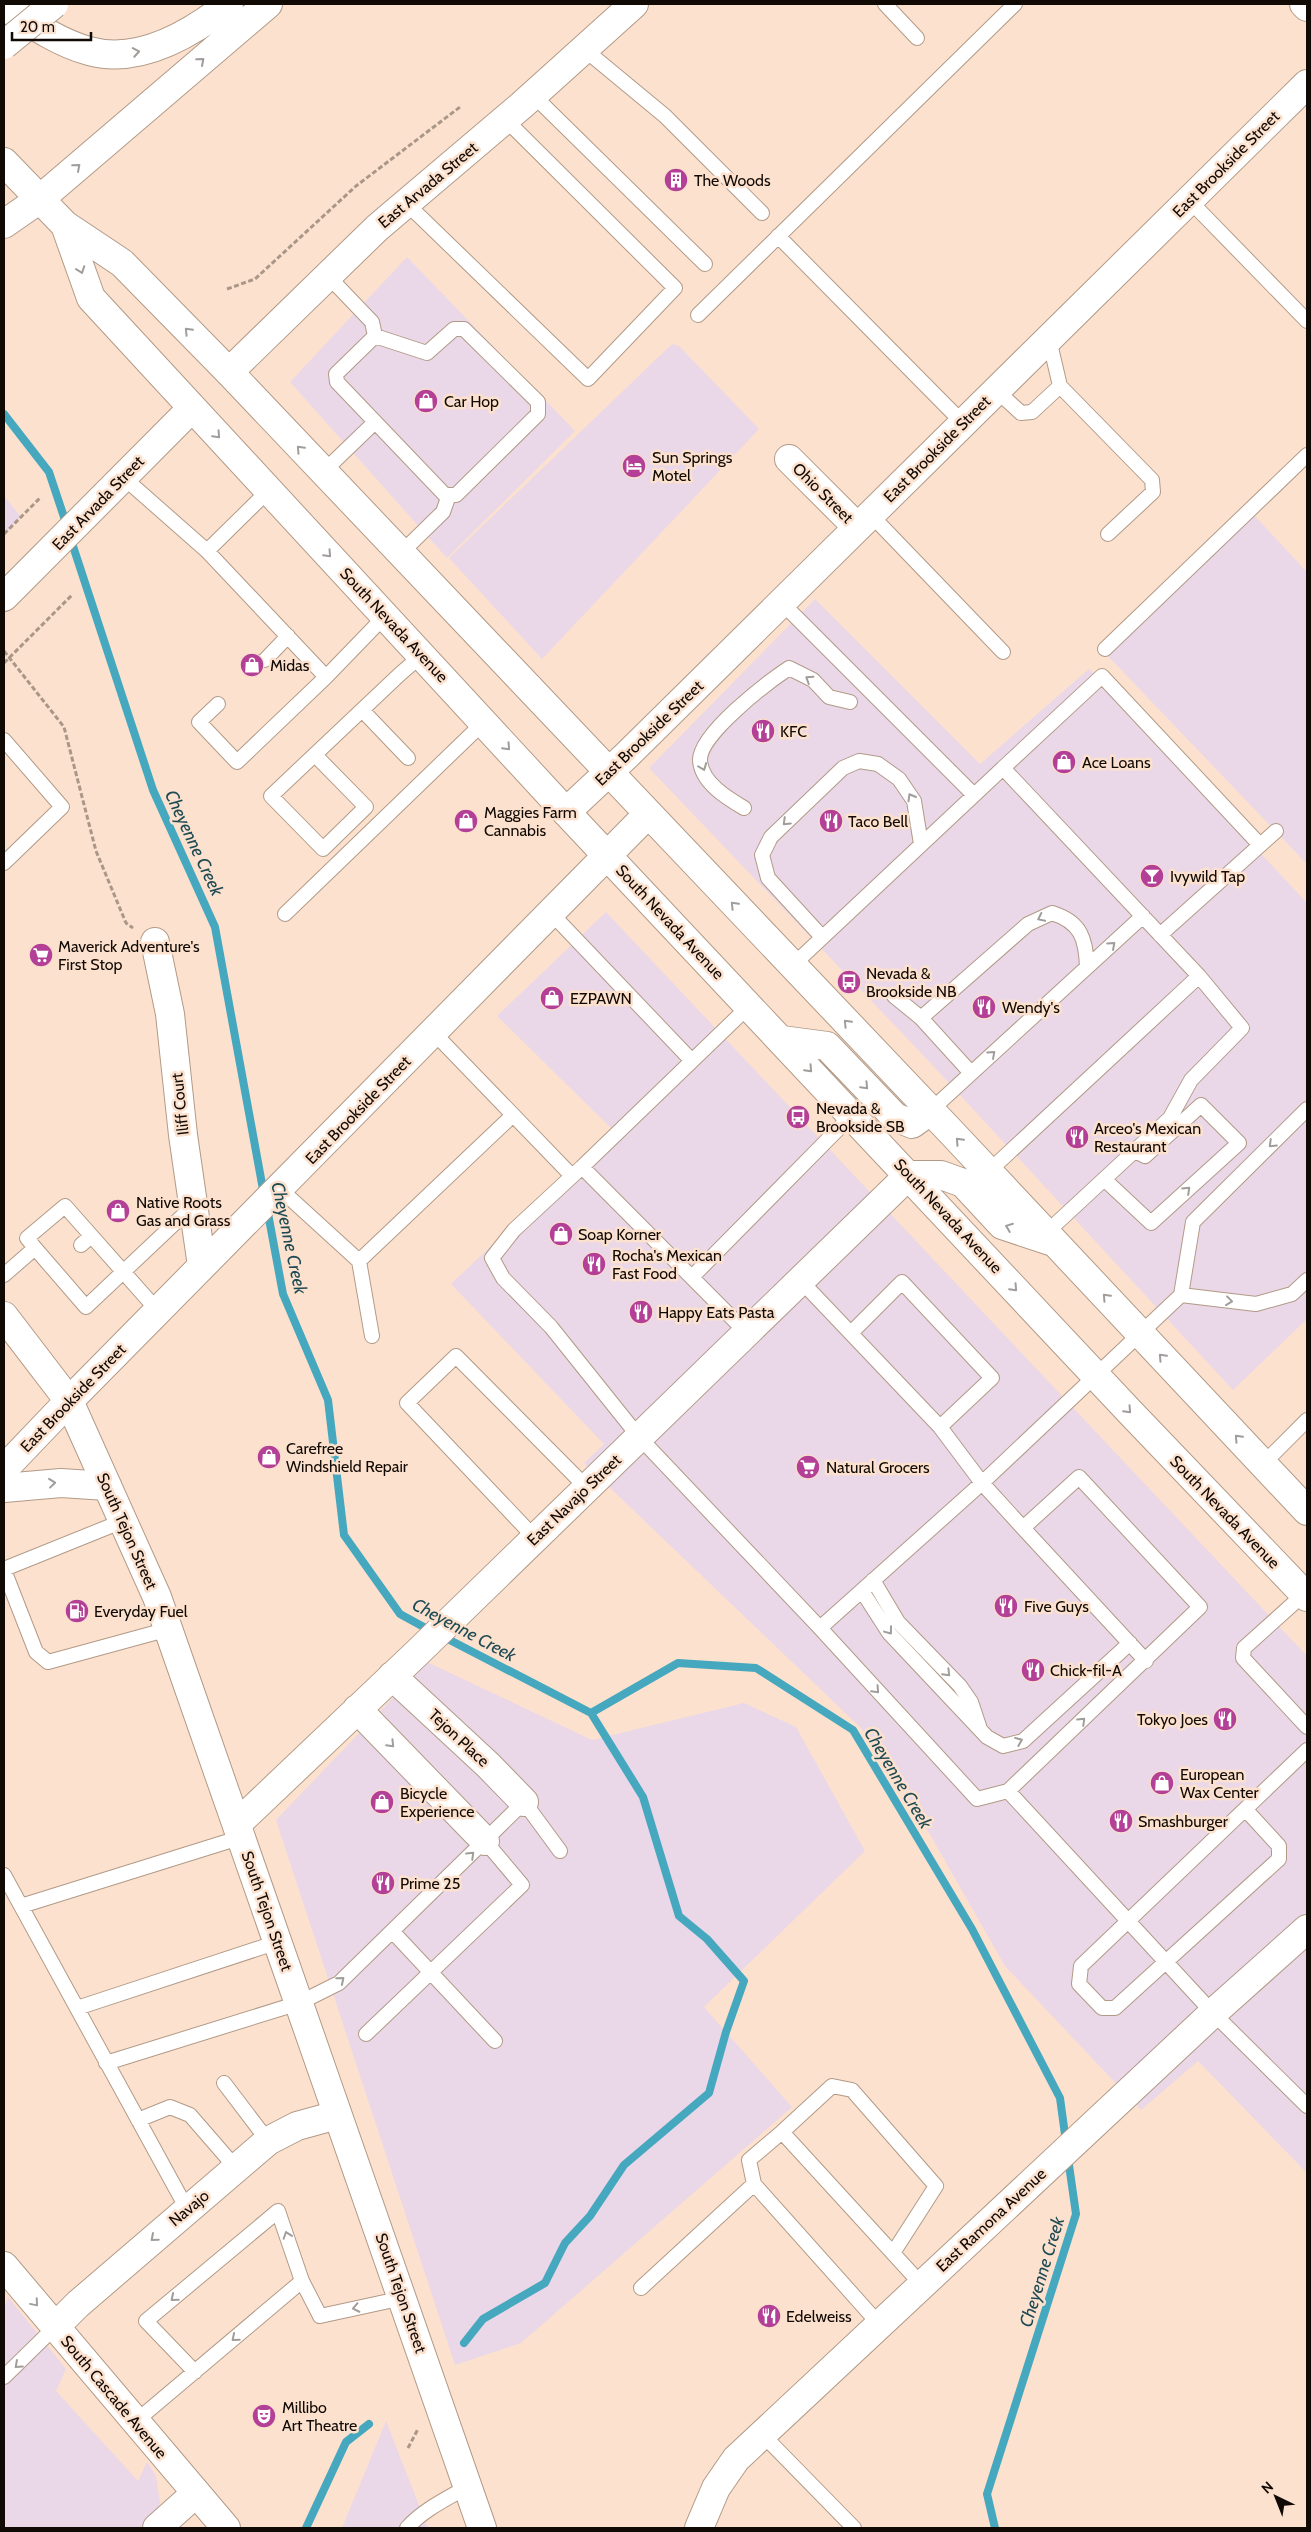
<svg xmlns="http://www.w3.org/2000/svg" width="1311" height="2532" font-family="Cabin,sans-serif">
	<rect width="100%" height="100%" fill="#fce2ce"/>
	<!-- commercial -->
	<path fill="#ead7e7" d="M407,257L575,431L447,558L290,382Z
		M672,344L679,346L759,429L542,659L449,558Z
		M4,496L21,517L4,535Z
		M1250,511L1307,572V864L1105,653Z
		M815,599L980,764L1089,669L1307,903V1319L1233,1390L923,1055L649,768Z
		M606,912L1307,1656V2173L1198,2061L1141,2110L1005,1966L928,1831L861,1728L584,1463L604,1444L451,1284L613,1130L497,1016Z
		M427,1662L592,1740L744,1703L796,1727L865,1851L704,2007L792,2107L521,2343L455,2365L276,1820Z
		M8,2297L66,2369L56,2391L138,2481L147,2462L156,2476L160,2503L155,2516L140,2528H4V2309Z
		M386,2421L428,2528H342Z"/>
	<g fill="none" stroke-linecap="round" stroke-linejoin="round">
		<!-- stream -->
		<path stroke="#45a8bf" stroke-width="8" d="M4,414L49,472L67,526
			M70,537L153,790L215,927L264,1195
			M267,1208L283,1294L328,1400L344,1535L400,1614L431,1631
			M442,1636L591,1713L678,1663L756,1668L853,1730L972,1929L1060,2098L1066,2142
			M464,2343L483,2319L545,2283L565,2243L590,2216L624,2165L709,2093L726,2032L744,1981L707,1939L679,1916L643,1797L591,1713
			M306,2528L346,2442L369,2424
			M995,2528L987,2494L1076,2214L1068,2158"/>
		<!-- service casing -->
		<g stroke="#b29a87" stroke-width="16">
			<path id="service" d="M885,4L917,38
				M584,49L665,116L762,213
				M533,95L705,264
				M1189,200L1307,321
				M406,203L588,379L675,288L505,119
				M778,236L963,423
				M328,276L372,322L375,336L336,374L337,382L445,495H456L538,414V402L464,329H454L427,353L375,336
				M698,315L1015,4
				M1049,339L1060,386L1152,480L1153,492L1108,534
				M996,390L1021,413L1032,412L1060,386
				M322,473L375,422
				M123,477L207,551
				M269,490L207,551L326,677L385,616
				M871,515L1003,652
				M400,554L443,512L449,495
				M782,603L974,795
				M1105,649L1307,455
				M265,660L288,636
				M218,704L199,722L237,762L326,677
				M362,710L408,758
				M4,740L62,807L4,863
				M315,755L366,807L323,849L271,796L400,674L422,655
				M1003,768L1102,676L1260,845
				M744,808C727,798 702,783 700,761C698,735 768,682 789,668L813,680L829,697L850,702
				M551,913L692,1061
				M285,914L483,723
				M1160,935L1276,831
				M822,937L768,878L762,855L771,837L843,768L859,761L878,764L899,779L914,801L921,844
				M792,966L1003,768L1199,976L988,1172
				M894,996L921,1018L971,1073
				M921,1018L1028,924L1052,913C1081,922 1086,939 1087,967
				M434,1033L572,1176
				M930,1111L1143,916
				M582,1167L749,1006
				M1104,1179L1151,1223L1239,1143L1201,1105L1145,1156L1135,1151
				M280,1189L359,1261L513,1115
				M1046,1233L1170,1118L1191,1080L1242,1028L1199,976
				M81,1245L91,1236
				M35,1248L86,1307L193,1206
				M359,1261L372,1336
				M4,1275L35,1248L27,1238L65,1206L158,1311
				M692,1277L852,1115
				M801,1281L940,1427L982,1483L1023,1528L1079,1477L1200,1607L1008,1791L977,1799L820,1628
				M1181,1295L1256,1304L1292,1294L1307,1280
				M747,1333L582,1167L514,1230L492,1258L503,1278L551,1327L639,1437L820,1628L982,1483L1181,1295L1193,1222L1307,1109
				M851,1333L902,1282L992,1378L940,1427
				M1263,1464L1307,1420
				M1023,1528L1146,1661
				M535,1538L407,1403L456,1356L587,1488
				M4,1569L123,1521
				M4,1570L36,1652L48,1662L169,1629
				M873,1580L898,1622L960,1686L971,1702L979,1726
				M862,1591L889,1633L987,1737L1003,1746L1023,1741L1130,1643
				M1304,1594L1244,1648L1243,1658L1307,1727
				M1008,1791L1213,2013L1307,2106
				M1246,1810L1279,1846V1859L1115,2008H1102L1079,1984L1081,1966L1307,1750
				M4,1875L187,2209
				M21,1906L242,1837
				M392,1931L495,2041
				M77,2008L278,1942
				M366,2034L522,1885L485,1841
				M106,2063L299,2003L339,1983L524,1802L560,1851
				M224,2083L268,2141
				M138,2120L170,2107L190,2115L236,2168
				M782,2132L832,2086L852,2090L936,2186L893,2253
				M641,2288L754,2184
				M879,2324L754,2184L749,2160L782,2132L922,2285
				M195,2372L146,2321L278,2211L302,2281
				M4,2377L55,2327
				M135,2422L302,2281L320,2316L403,2298
				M762,2434L854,2528
				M407,2528C423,2510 446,2499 467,2487"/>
		</g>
		<!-- minor casing -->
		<g stroke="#b29a87" stroke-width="30">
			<path id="minor" d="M1304,4L1307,7
				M789,459L857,527
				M566,812L627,755L1307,84
				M155,942L170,1014L183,1135L202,1266
				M69,1401L648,814
				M4,1488L61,1483L107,1486
				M392,1676L488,1765L524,1802
				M357,1709L485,1841
				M237,1824L418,1652L909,1175
				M4,2266L226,2528
				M55,2327L78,2304L268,2141L297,2126L337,2115
				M157,2528L195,2494"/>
		</g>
		<!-- tertiary casing -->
		<g stroke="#b29a87" stroke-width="30">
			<path id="tertiary" d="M229,372L377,228L522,105L634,4
				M4,597L192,408
				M4,1469L69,1401"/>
		</g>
		<!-- secondary casing -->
		<g stroke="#b29a87" stroke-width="30">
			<path id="secondary" d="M4,224L40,199
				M4,1316L69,1401L157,1597L482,2528
				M699,2528L716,2488L736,2459L1213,2013L1307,1929"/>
		</g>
		<!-- trunk casing -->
		<g stroke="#b29a87" stroke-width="30">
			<path id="trunk" d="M4,162L65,225L122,263L229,372L953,1134L1307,1511
				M65,225L91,298L566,812L1129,1411L1307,1597
				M782,1040L827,1046L895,1117L912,1124L930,1111
				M909,1175H941L963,1183L1002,1225L1053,1242"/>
		</g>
		<!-- motorway casing -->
		<g stroke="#b29a87" stroke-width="30">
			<path id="motorway" d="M4,6C30,23 59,43 89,51C139,65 191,34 229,4
				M40,199L268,4"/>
		</g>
		<!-- path -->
		<path stroke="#aa9788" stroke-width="3" stroke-dasharray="5 2.5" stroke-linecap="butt" d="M227,289L255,279L356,186L460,107
			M4,534L40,498
			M4,651L64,727L96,851L126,923L133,928
			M4,663L72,595
			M408,2448L418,2429"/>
		<!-- service -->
		<use href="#service" stroke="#fff" stroke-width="14"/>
		<!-- minor -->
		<use href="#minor" stroke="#fff" stroke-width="28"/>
		<!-- tertiary -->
		<use href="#tertiary" stroke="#fff" stroke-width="28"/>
		<!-- secondary -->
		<use href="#secondary" stroke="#fff" stroke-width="28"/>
		<!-- trunk -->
		<use href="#trunk" stroke="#fff" stroke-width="28"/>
		<!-- motorway -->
		<use href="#motorway" stroke="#fff" stroke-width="28"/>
		<!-- motorway-bridge casing -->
		<g stroke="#b29a87" stroke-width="30" stroke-linecap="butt">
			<path id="motorway-bridge" d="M4,45L54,4"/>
		</g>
		<!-- motorway-bridge -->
		<use href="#motorway-bridge" stroke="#fff" stroke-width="28"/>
	</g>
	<!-- one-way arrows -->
	<defs><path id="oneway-chevron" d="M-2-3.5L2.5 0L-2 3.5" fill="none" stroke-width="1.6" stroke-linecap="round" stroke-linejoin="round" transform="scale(1.25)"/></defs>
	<g stroke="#a09d9b">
		<use href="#oneway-chevron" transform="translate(136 52) rotate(-10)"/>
		<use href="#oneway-chevron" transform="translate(201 61) rotate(-41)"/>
		<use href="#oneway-chevron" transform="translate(77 167) rotate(-41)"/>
		<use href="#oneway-chevron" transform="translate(81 270) rotate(70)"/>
		<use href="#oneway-chevron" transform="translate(188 331) rotate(-134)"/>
		<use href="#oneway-chevron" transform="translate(217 435) rotate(47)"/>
		<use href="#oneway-chevron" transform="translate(300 449) rotate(-133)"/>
		<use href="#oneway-chevron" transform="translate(328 554) rotate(47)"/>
		<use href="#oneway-chevron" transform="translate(809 679) rotate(-147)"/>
		<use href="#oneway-chevron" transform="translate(507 747) rotate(47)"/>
		<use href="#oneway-chevron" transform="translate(703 767) rotate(69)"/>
		<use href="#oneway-chevron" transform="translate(911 797) rotate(-120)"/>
		<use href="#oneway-chevron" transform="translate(786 822) rotate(136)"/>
		<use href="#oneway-chevron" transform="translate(734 905) rotate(-134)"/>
		<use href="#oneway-chevron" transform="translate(1041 918) rotate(154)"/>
		<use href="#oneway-chevron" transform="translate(1112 945) rotate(-42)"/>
		<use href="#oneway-chevron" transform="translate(847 1023) rotate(-134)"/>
		<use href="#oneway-chevron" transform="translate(992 1054) rotate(-42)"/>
		<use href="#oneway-chevron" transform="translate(809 1069) rotate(47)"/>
		<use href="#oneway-chevron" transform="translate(865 1086) rotate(46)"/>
		<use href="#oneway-chevron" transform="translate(959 1141) rotate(-133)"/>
		<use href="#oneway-chevron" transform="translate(1272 1144) rotate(136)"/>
		<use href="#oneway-chevron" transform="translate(1187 1190) rotate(-43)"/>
		<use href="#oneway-chevron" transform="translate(1009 1227) rotate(-159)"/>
		<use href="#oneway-chevron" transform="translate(1014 1288) rotate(47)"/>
		<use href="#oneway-chevron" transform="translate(1106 1297) rotate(-133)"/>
		<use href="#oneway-chevron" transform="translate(1229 1301) rotate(7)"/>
		<use href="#oneway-chevron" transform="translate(1162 1357) rotate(-133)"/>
		<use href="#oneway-chevron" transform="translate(1128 1410) rotate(47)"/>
		<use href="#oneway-chevron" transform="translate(1238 1438) rotate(-133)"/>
		<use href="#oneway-chevron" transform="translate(52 1483) rotate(-6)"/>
		<use href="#oneway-chevron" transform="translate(889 1631) rotate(53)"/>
		<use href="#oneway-chevron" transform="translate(947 1673) rotate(46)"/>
		<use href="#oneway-chevron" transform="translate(876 1690) rotate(47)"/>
		<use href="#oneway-chevron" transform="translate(1082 1721) rotate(-44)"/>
		<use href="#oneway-chevron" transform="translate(1019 1741) rotate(-22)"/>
		<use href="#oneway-chevron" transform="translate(391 1744) rotate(46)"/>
		<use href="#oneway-chevron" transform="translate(471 1855) rotate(-44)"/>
		<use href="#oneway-chevron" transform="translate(341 1980) rotate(-40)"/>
		<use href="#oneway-chevron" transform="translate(287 2235) rotate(-109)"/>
		<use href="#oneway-chevron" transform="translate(154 2238) rotate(139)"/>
		<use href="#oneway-chevron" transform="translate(174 2298) rotate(140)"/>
		<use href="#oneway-chevron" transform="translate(35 2303) rotate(50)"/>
		<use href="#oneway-chevron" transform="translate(356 2308) rotate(168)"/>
		<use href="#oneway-chevron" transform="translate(235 2338) rotate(140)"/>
		<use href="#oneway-chevron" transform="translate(18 2365) rotate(138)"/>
	</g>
	<!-- icons -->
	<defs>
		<g id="building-disc" transform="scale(1.25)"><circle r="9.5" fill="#b43f97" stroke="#fce2ce"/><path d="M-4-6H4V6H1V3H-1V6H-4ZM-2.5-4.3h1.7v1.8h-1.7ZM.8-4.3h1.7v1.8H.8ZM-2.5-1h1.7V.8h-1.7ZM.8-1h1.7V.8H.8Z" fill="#fff"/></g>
		<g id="shop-disc" transform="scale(1.25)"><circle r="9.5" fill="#b43f97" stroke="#fce2ce"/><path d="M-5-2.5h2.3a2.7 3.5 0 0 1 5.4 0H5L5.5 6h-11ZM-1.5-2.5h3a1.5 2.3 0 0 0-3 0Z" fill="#fff"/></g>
		<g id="hotel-disc" transform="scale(1.25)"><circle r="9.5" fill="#b43f97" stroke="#fce2ce"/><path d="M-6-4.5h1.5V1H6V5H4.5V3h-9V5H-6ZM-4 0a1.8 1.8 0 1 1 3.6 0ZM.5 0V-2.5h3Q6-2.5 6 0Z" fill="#fff"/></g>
		<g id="restaurant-disc" transform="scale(1.25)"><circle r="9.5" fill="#b43f97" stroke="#fce2ce"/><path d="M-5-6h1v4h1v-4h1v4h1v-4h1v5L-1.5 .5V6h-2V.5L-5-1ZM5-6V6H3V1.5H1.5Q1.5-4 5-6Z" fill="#fff"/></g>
		<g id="bar-disc" transform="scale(1.25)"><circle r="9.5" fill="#b43f97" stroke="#fce2ce"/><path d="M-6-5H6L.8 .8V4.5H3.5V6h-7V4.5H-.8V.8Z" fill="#fff"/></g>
		<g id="supermarket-disc" transform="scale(1.25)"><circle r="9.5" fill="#b43f97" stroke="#fce2ce"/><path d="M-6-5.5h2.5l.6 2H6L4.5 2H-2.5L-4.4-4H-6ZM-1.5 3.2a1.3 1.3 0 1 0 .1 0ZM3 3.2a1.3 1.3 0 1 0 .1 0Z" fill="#fff"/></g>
		<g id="bus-disc" transform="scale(1.25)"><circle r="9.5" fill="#b43f97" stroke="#fce2ce"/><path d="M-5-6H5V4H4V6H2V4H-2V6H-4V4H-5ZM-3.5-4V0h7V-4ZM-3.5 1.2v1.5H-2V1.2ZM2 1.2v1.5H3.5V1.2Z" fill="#fff"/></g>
		<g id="fuel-disc" transform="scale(1.25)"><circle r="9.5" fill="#b43f97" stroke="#fce2ce"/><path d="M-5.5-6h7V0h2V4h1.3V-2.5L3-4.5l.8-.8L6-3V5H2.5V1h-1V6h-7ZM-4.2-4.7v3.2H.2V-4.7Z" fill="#fff"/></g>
		<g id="theatre-disc" transform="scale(1.25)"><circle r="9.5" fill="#b43f97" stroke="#fce2ce"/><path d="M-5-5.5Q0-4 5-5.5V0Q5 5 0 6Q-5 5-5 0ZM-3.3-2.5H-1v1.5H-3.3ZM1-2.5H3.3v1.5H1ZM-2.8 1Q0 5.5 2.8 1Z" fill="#fff"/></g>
	</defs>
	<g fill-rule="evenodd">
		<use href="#building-disc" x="676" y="180"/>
		<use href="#shop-disc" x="426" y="401"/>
		<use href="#hotel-disc" x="634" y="466"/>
		<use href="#shop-disc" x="252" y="665"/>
		<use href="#restaurant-disc" x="763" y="731"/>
		<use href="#shop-disc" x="1064" y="762"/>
		<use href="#shop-disc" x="466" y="821"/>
		<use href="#restaurant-disc" x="831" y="821"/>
		<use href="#bar-disc" x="1152" y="876"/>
		<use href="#supermarket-disc" x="41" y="955"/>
		<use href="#bus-disc" x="849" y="982"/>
		<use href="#shop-disc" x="552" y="998"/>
		<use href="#restaurant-disc" x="984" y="1007"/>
		<use href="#bus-disc" x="798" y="1117"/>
		<use href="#restaurant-disc" x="1077" y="1137"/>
		<use href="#shop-disc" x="118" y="1211"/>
		<use href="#shop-disc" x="561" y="1234"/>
		<use href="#restaurant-disc" x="594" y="1264"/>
		<use href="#restaurant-disc" x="641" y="1312"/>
		<use href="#shop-disc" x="269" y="1457"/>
		<use href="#supermarket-disc" x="808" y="1467"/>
		<use href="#restaurant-disc" x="1006" y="1606"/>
		<use href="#fuel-disc" x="77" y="1611"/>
		<use href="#restaurant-disc" x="1033" y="1670"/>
		<use href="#restaurant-disc" x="1225" y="1719"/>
		<use href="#shop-disc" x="1162" y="1783"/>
		<use href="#shop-disc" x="382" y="1802"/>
		<use href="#restaurant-disc" x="1121" y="1821"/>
		<use href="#restaurant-disc" x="383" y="1883"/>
		<use href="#restaurant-disc" x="769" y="2316"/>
		<use href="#theatre-disc" x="264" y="2416"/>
	</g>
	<g text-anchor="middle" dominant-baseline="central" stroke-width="5" stroke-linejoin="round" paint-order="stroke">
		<!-- street labels -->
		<g font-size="16" fill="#110904" stroke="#fce2ce">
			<text transform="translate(1226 164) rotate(-45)">East Brookside Street</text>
			<text transform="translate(428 185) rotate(-40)">East Arvada Street</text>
			<text transform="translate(937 449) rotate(-45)">East Brookside Street</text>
			<text transform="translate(823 493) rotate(45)">Ohio Street</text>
			<text transform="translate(98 503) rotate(-46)">East Arvada Street</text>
			<text transform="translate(394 625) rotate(47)">South Nevada Avenue</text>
			<text transform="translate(649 733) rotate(-44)">East Brookside Street</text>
			<text transform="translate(670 922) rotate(47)">South Nevada Avenue</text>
			<text transform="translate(180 1104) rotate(-96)">Iliff Court</text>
			<text transform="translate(358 1110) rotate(-46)">East Brookside Street</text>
			<text transform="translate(948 1216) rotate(47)">South Nevada Avenue</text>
			<text transform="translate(73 1398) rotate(-46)">East Brookside Street</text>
			<text transform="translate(574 1500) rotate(-44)">East Navajo Street</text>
			<text transform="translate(1225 1512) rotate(46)">South Nevada Avenue</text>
			<text transform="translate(127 1531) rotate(66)">South Tejon Street</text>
			<text transform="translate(459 1738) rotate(43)">Tejon Place</text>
			<text transform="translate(267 1911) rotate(71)">South Tejon Street</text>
			<text transform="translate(189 2208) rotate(-40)">Navajo</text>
			<text transform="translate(991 2220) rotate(-43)">East Ramona Avenue</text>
			<text transform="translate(401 2293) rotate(71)">South Tejon Street</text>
			<text transform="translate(114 2397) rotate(50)">South Cascade Avenue</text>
		</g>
		<!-- poi labels -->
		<g font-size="16" fill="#110904" stroke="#fce2ce" text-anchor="start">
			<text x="694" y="180">The Woods</text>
			<text x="444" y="401">Car Hop</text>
			<text x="652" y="457">Sun Springs<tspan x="652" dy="18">Motel</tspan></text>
			<text x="270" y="665">Midas</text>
			<text x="780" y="731">KFC</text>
			<text x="1082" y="762">Ace Loans</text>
			<text x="484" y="812">Maggies Farm<tspan x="484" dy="18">Cannabis</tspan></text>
			<text x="848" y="821">Taco Bell</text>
			<text x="1170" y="876">Ivywild Tap</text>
			<text x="58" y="946">Maverick Adventure's<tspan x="58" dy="18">First Stop</tspan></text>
			<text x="866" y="973">Nevada &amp;<tspan x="866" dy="18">Brookside NB</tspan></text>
			<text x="570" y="998">EZPAWN</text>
			<text x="1002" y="1007">Wendy's</text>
			<text x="816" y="1108">Nevada &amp;<tspan x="816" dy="18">Brookside SB</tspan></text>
			<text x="1094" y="1128">Arceo's Mexican<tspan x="1094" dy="18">Restaurant</tspan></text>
			<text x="136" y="1202">Native Roots<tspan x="136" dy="18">Gas and Grass</tspan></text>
			<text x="578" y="1234">Soap Korner</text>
			<text x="612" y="1255">Rocha's Mexican<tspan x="612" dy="18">Fast Food</tspan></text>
			<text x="658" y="1312">Happy Eats Pasta</text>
			<text x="286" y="1448">Carefree<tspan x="286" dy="18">Windshield Repair</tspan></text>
			<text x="826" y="1467">Natural Grocers</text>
			<text x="1024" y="1606">Five Guys</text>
			<text x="94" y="1611">Everyday Fuel</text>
			<text x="1050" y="1670">Chick-fil-A</text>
			<text x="1208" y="1719" text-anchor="end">Tokyo Joes</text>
			<text x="1180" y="1774">European<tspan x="1180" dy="18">Wax Center</tspan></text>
			<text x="400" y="1793">Bicycle<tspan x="400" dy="18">Experience</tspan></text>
			<text x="1138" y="1821">Smashburger</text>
			<text x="400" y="1883">Prime 25</text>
			<text x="786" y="2316">Edelweiss</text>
			<text x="282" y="2407">Millibo<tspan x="282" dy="18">Art Theatre</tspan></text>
		</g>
		<!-- water labels -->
		<g font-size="18" font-style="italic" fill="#1e4a54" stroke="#fce2ce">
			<text transform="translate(194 843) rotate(65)">Cheyenne Creek</text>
			<text transform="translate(289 1238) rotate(78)">Cheyenne Creek</text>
			<text transform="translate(464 1630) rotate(28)">Cheyenne Creek</text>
			<text transform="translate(898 1778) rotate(59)">Cheyenne Creek</text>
			<text transform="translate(1042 2272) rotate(-73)">Cheyenne Creek</text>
		</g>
	</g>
	<!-- border -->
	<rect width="1311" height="2532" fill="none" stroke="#110904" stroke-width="10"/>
	<!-- north arrow -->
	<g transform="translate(1276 2497) rotate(317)" stroke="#fce2ce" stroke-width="4" paint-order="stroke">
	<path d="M0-4L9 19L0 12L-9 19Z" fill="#110904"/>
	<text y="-8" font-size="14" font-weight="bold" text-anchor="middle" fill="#110904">N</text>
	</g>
	<!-- scale -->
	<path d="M12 32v8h79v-8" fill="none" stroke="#110904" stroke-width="2.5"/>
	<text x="20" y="32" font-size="15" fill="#110904" stroke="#fce2ce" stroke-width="4" paint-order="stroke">20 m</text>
</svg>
